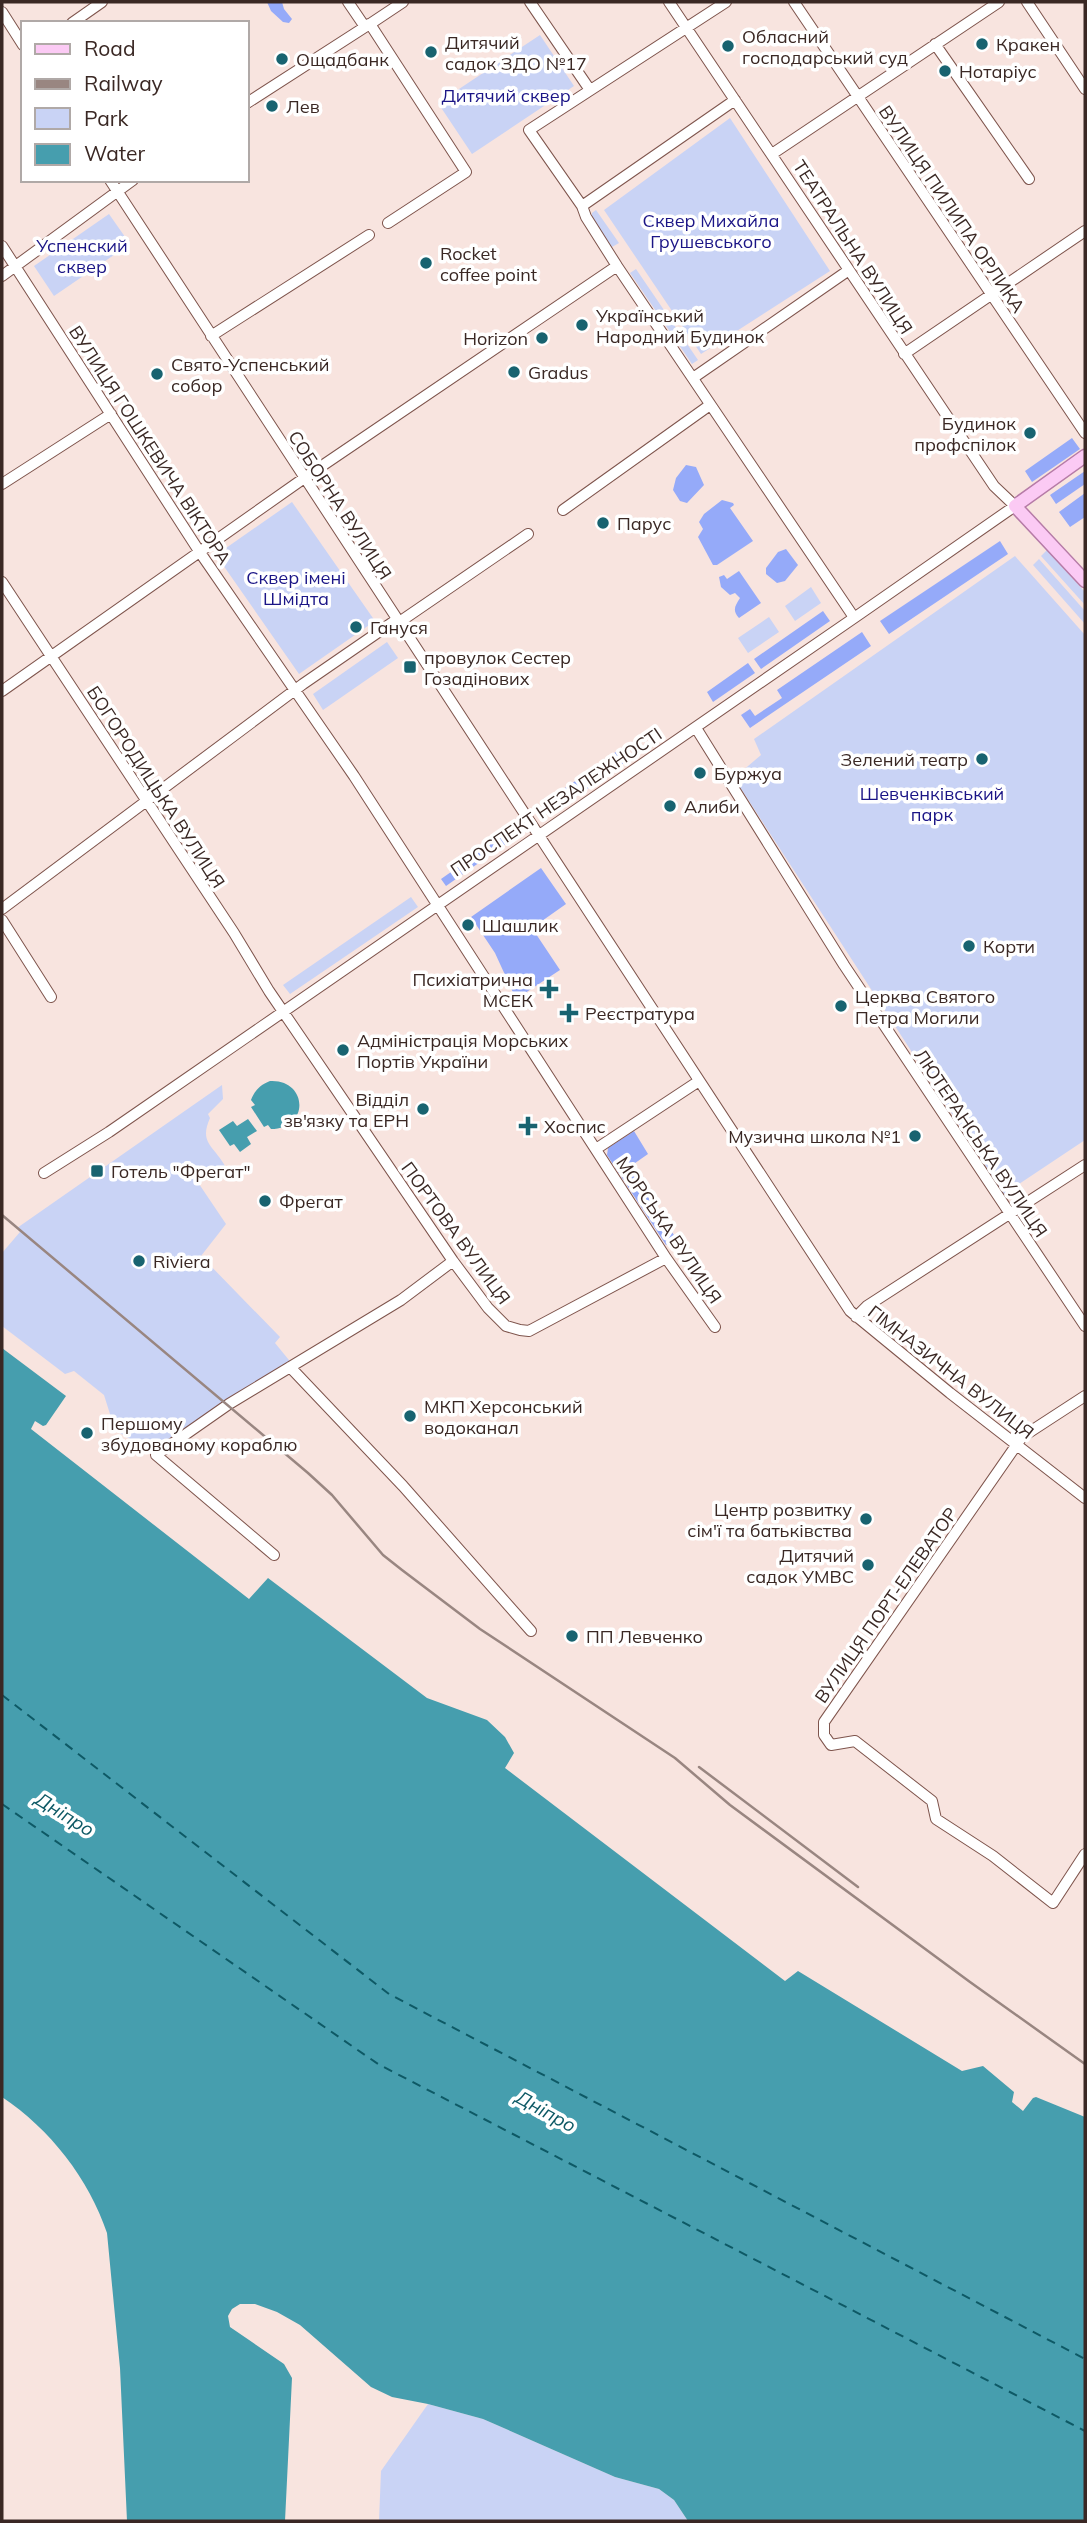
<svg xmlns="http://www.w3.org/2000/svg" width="1087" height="2523" font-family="Mulish,sans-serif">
	<rect width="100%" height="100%" fill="#f8e4df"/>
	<!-- green -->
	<path fill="#c9d3f5" d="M540,35L574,86L472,154L438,103Z
		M730,118L830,271L701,354L604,210Z
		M596,210L619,243L612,247L592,218V213Z
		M109,214L130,244L54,296L34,266Z
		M636,269L698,360L692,364L630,273Z
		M292,502L375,621L299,674L216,555Z
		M1047,550L1085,592V605L1041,556Z
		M1015,556L1085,635V1140L1004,1194L734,778L761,755L754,739Z
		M1039,559L1085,611V624L1033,565Z
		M811,587L821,603L795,621L785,606Z
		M769,617L779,632L748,653L738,638Z
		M387,642L398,658L323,710L313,694Z
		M411,897L418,907L290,994L283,985Z
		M222,1085L223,1099L208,1114L210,1118C199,1143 213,1145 225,1166L197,1181L226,1224L201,1256L280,1337L275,1343L293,1365L156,1455L115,1430L104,1395L74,1371L65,1374L2,1326V1253L20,1232L17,1228Z
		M428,2404L483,2419L615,2477L659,2489L674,2500L688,2521H379L381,2471Z"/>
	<!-- forest -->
	<path fill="#95aaf9" d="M267,2H282L284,9L292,19L289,23L283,22L271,11Z
		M1072,438L1080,449L1032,482L1025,471Z
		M686,465L696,467L704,485L687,503L680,501L673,490L676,478Z
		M1085,471V484L1056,504L1050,495Z
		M1085,493V517L1070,527L1059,512Z
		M722,500L733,503L734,505L730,508L753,541L717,565H713L698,537L703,529L699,522L704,514Z
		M1000,541L1008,554L889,634L880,621Z
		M786,549L798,565L785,581L777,583L766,574V568L778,552Z
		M739,571L761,603L739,618C732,610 735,606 740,598L735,593L730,595L721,587L719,577L724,575L727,579Z
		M823,611L830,621L761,669L754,659Z
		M862,632L871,646L750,728L741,715L750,709L755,716L782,698L777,690Z
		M748,663L755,673L713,702L707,692Z
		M623,747L631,758L602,779L594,767Z
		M583,776L590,787L550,814L542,803Z
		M512,829L517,836L446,886L441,879Z
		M541,868L566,904L532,928L560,970L516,999L495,953L471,917Z
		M634,1131L648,1154L628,1168L676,1238L666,1245L607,1155L608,1148Z"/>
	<!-- water -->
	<path fill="#469eae" d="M270,1081C308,1079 310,1129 271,1129L268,1125L264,1127L251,1107L255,1105L251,1100C255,1090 260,1085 270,1081Z
		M248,1119L257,1131L247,1137L251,1144L240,1152L234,1144L230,1146L219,1130L233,1121L237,1126Z
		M2,1348L66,1396L46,1425L43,1426L35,1421L31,1429L249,1599L268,1578L427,1698L487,1720L505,1737L514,1753L505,1768L785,1981L798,1971L962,2071L983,2066L1014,2092L1012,2102L1023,2111L1033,2098L1036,2097L1085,2117V2521H688L674,2500L659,2489L615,2477L483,2419L428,2404L392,2397L371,2387L300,2325L277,2312L255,2304H240L232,2309L228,2316L230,2327L284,2364L292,2378L285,2521H127L120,2368L107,2233C89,2179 50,2129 2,2097Z"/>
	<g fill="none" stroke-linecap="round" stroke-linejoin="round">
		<!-- ferry -->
		<path stroke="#0e5965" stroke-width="2" stroke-dasharray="9 7" stroke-linecap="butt" d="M2,1695L389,1994L1085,2359
			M2,1804L378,2064L1085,2431"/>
		<!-- minor casing -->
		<g stroke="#7e544c" stroke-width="12">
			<path id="minor" d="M348,2L365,27L369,24
				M530,2L590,90
				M726,2L529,130L582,206L586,217L617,266L853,616
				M794,2L1085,433
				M1027,2L1085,89
				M2,12L23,45
				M72,23L102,2
				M370,24L466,172L388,223
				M370,24L403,2
				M935,44L1029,179
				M247,103L365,27
				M772,154L999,2
				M110,180L850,1311L950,1393L1085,1498
				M582,206L735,100
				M2,246L199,551L354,776L666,1258L715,1327
				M2,276L133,180
				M211,336L369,235
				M904,354L1085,231
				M693,378L849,270
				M2,484L111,414
				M563,510L710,405
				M2,582L234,933L269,991L453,1261L488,1308L506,1326L520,1330L529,1331L666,1258
				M398,623L528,534
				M2,691L310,474L617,266
				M696,728L844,965L1085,1326
				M2,909L303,684L396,620
				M2,920L51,997
				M596,1149L699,1081
				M44,1173L109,1132C411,923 714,716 1015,506L994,486L669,2
				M856,1317L867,1306L1085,1165
				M290,1367L403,1486L531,1631
				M1085,1396L1022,1437L824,1722V1735L831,1745L855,1741L932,1801L936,1819L993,1856L1053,1903L1085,1854
				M274,1555L156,1455L229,1404L401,1300L453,1261"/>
		</g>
		<!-- major casing -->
		<g stroke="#b67ba7" stroke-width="15">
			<path id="major" d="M1085,456L1015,506L1085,581"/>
		</g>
		<!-- minor -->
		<use href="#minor" stroke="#fff" stroke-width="10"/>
		<!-- major -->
		<use href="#major" stroke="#fbcaf4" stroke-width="12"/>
		<!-- rail -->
		<path stroke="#998681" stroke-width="2.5" d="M2,1215L308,1473L332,1495L383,1555L402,1570L480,1629L675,1758L730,1805L970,1982L1085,2064
			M699,1767L858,1887"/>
	</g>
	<!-- markers -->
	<g fill="#186370" stroke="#fff" stroke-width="2.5">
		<circle cx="982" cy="44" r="7"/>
		<circle cx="728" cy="46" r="7"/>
		<circle cx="431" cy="52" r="7"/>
		<circle cx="282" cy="59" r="7"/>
		<circle cx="945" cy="71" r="7"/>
		<circle cx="272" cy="106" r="7"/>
		<circle cx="426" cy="263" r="7"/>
		<circle cx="582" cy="325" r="7"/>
		<circle cx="542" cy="338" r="7"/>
		<circle cx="514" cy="372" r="7"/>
		<circle cx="157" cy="374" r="7"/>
		<circle cx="1030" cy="433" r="7"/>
		<circle cx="603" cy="523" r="7"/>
		<circle cx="356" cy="627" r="7"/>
		<rect x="403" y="660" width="14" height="14" rx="3.5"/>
		<circle cx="982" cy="759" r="7"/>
		<circle cx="700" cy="773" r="7"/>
		<circle cx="670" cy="806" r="7"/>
		<circle cx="468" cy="925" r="7"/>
		<circle cx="969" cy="946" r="7"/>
		<path d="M545.5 978.5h7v7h7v7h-7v7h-7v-7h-7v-7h7z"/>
		<circle cx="841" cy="1006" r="7"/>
		<path d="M565.5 1002.5h7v7h7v7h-7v7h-7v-7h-7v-7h7z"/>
		<circle cx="343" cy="1050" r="7"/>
		<circle cx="423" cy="1109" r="7"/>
		<path d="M524.5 1115.5h7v7h7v7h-7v7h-7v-7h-7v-7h7z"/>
		<circle cx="915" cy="1136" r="7"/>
		<rect x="90" y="1164" width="14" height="14" rx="3.5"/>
		<circle cx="265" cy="1201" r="7"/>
		<circle cx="139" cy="1261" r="7"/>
		<circle cx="410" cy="1416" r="7"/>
		<circle cx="87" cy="1433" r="7"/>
		<circle cx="866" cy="1519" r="7"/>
		<circle cx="868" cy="1565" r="7"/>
		<circle cx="572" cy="1636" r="7"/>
	</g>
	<g text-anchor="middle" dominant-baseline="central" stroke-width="7" stroke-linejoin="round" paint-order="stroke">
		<!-- poi labels -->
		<g font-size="18" fill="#3a2824" stroke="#fff" text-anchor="start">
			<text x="742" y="36">Обласний<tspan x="742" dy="21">господарський суд</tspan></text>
			<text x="445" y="42">Дитячий<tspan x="445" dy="21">садок ЗДО №17</tspan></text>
			<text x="996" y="44">Кракен</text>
			<text x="296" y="59">Ощадбанк</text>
			<text x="959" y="71">Нотаріус</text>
			<text x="286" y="106">Лев</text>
			<text x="440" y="253">Rocket<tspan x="440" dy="21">coffee point</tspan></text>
			<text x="596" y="315">Український<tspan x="596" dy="21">Народний Будинок</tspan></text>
			<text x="528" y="338" text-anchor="end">Horizon</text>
			<text x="171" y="364">Свято-Успенський<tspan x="171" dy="21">собор</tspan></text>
			<text x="528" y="372">Gradus</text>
			<text x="1016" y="423" text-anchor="end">Будинок<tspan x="1016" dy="21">профспілок</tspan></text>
			<text x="617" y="523">Парус</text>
			<text x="370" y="627">Гануся</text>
			<text x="424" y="657">провулок Сестер<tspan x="424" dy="21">Гозадінових</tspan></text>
			<text x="968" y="759" text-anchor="end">Зелений театр</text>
			<text x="714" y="773">Буржуа</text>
			<text x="684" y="806">Алиби</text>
			<text x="482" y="925">Шашлик</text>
			<text x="983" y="946">Корти</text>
			<text x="533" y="979" text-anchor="end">Психіатрична<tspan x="533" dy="21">МСЕК</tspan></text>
			<text x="855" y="996">Церква Святого<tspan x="855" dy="21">Петра Могили</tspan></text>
			<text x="585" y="1013">Реєстратура</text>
			<text x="357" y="1040">Адміністрація Морських<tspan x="357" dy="21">Портів України</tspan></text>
			<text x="409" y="1099" text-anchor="end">Відділ<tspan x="409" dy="21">зв'язку та ЕРН</tspan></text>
			<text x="544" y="1126">Хоспис</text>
			<text x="901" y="1136" text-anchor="end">Музична школа №1</text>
			<text x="111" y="1171">Готель "Фрегат"</text>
			<text x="279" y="1201">Фрегат</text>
			<text x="153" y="1261">Riviera</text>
			<text x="424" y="1406">МКП Херсонський<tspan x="424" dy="21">водоканал</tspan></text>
			<text x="101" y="1423">Першому<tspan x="101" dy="21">збудованому кораблю</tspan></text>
			<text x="852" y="1509" text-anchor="end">Центр розвитку<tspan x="852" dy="21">сім'ї та батьківства</tspan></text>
			<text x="854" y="1555" text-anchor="end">Дитячий<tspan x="854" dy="21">садок УМВС</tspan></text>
			<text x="586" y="1636">ПП Левченко</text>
		</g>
		<!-- park labels -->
		<g font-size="18" fill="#1b1586" stroke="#fff">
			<text x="506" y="95">Дитячий сквер</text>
			<text x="711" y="220">Сквер Михайла<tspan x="711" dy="21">Грушевського</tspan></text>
			<text x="82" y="245">Успенский<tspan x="82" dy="21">сквер</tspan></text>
			<text x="296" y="577">Сквер імені<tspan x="296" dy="21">Шмідта</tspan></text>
			<text x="932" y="793">Шевченківський<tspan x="932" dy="21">парк</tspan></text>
		</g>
		<!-- street labels -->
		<g font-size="18" fill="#3a2824" stroke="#fff">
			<text transform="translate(952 209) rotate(56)">ВУЛИЦЯ ПИЛИПА ОРЛИКА</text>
			<text transform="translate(853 247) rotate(57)">ТЕАТРАЛЬНА ВУЛИЦЯ</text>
			<text transform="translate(150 445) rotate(57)">ВУЛИЦЯ ГОШКЕВИЧА ВІКТОРА</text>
			<text transform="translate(340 505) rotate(57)">СОБОРНА ВУЛИЦЯ</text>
			<text transform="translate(156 787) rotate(57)">БОГОРОДИЦЬКА ВУЛИЦЯ</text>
			<text transform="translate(556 802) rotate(-34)">ПРОСПЕКТ НЕЗАЛЕЖНОСТІ</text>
			<text transform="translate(981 1143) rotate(56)">ЛЮТЕРАНСЬКА ВУЛИЦЯ</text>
			<text transform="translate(669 1230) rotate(56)">МОРСЬКА ВУЛИЦЯ</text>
			<text transform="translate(456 1233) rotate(54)">ПОРТОВА ВУЛИЦЯ</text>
			<text transform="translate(951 1372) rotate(38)">ГІМНАЗИЧНА ВУЛИЦЯ</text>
			<text transform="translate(886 1605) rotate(-55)">ВУЛИЦЯ ПОРТ-ЕЛЕВАТОР</text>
		</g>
		<!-- water labels -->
		<g font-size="19" font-style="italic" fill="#0e5965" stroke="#fff">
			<text transform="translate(65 1814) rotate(32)">Дніпро</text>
			<text transform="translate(546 2111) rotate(29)">Дніпро</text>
		</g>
	</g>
	<!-- border -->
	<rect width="1087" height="2523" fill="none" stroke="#3a2824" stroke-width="7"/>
	<!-- legend -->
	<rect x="21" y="21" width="228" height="161" fill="#ffffff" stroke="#b0a9a7" stroke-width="2"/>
	<rect x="35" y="44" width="35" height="10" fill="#fbcaf4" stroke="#b0a9a7" stroke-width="2"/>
	<text x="84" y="56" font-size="21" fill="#3a2824">Road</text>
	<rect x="35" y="79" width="35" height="10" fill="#998681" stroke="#b0a9a7" stroke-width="2"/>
	<text x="84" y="91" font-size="21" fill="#3a2824">Railway</text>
	<rect x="35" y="108" width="35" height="21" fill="#c9d3f5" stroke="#b0a9a7" stroke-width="2"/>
	<text x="84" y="126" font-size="21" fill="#3a2824">Park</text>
	<rect x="35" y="144" width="35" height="21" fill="#469eae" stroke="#b0a9a7" stroke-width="2"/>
	<text x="84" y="161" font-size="21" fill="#3a2824">Water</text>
</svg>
